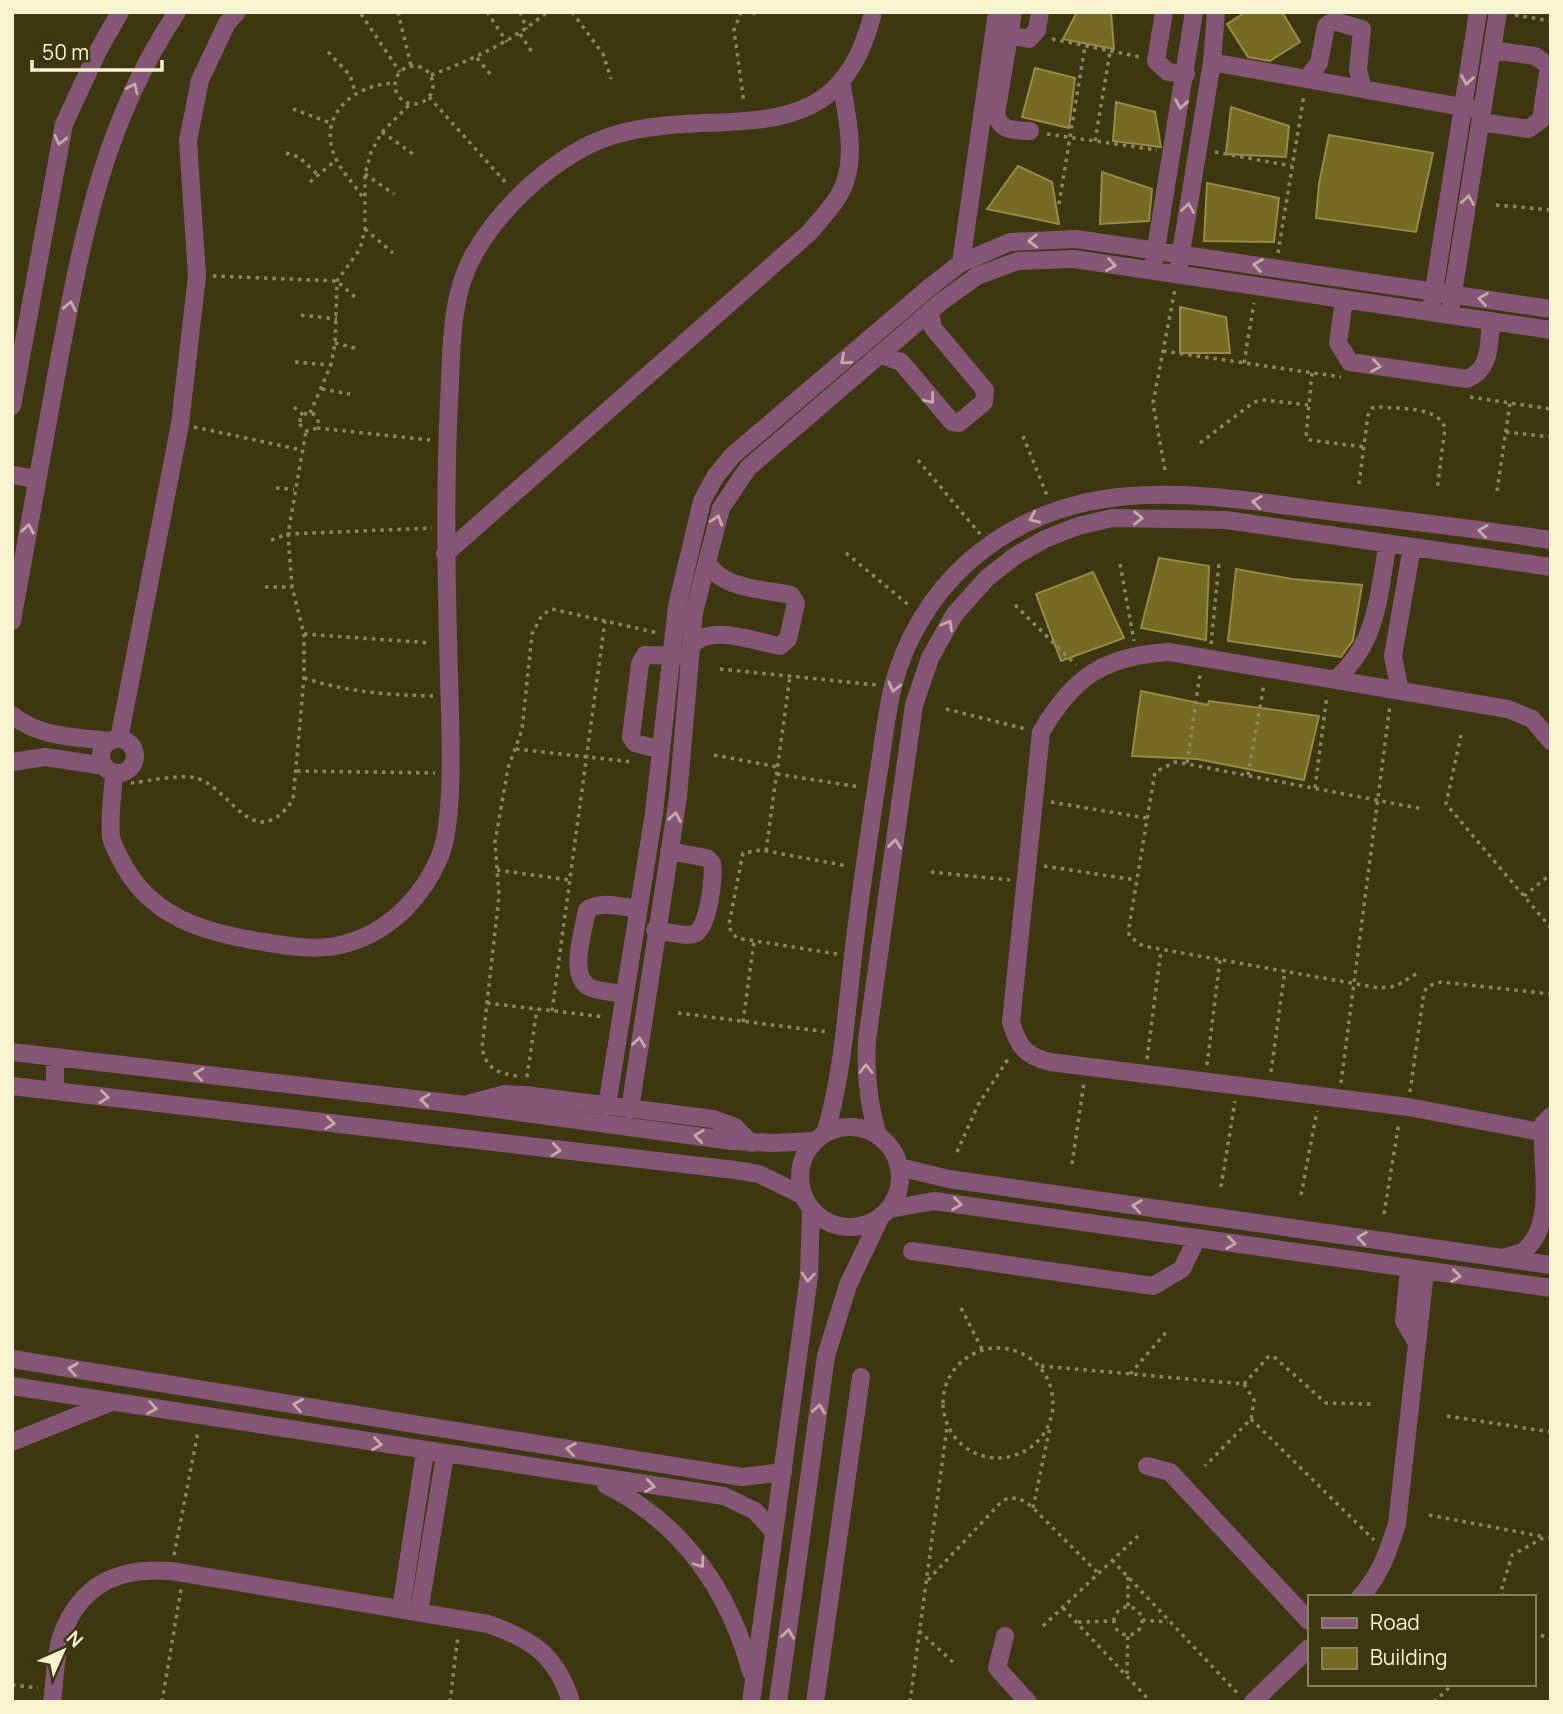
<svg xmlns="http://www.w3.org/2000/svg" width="1563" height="1714" font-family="Manrope,sans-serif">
	<rect width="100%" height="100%" fill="#3c3611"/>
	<!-- building -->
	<path fill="#756a22" stroke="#968b47" stroke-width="2" d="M1077,12H1111L1114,49L1063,39Z
		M1246,12H1282L1300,42L1270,61L1248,57L1227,24Z
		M1035,68L1075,78L1069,128L1022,117Z
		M1116,102L1155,112L1161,147L1113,141Z
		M1231,107L1289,126L1286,157L1226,154Z
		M1329,135L1433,153L1416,232L1316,218L1319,184Z
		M1018,166L1052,182L1059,224L987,209Z
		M1102,172L1152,189L1149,221L1100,224Z
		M1207,183L1279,198L1274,242L1204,241Z
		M1180,307L1226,317L1230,353H1180Z
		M1159,558L1209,566L1206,640L1141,628Z
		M1236,569L1292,579L1362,585L1353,640L1341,657L1228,641Z
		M1093,572L1124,638L1061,661L1036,594Z
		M1141,691L1208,705L1209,701L1319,716L1304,780L1197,759L1132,756Z"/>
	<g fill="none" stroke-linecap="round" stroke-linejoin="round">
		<!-- path -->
		<path stroke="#8c8662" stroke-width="3.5" stroke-dasharray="3.5 5" stroke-linecap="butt" d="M398,12L411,66
			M487,12L507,42
			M520,12L527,29
			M572,12L603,54L611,79
			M741,12L734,30L744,103
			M753,12L758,19
			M1382,12H1391
			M361,14L400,72
			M1515,15L1551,21
			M520,34L532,52
			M1052,39L1140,57
			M328,52L350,75L355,92
			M477,58L491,75
			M395 85a19 19 0 1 1 38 0a19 19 0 1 1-38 0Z
			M431,75C474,59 511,42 547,12
			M429,97L507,184
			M293,109L333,124
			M382,132L416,156
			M1047,134L1157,150
			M1095,141L1110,52
			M1215,152L1292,166
			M286,153L299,157L317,174
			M365,174L394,194
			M310,182L336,160
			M362,196C354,184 342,172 336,159C315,115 355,84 395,83
			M1059,204L1085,46
			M1496,205L1551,210
			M365,229L393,253
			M1278,253L1304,95
			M213,276L337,281L356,298
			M301,315L337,319
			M335,343L355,348
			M1163,351L1341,377
			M295,362L331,365
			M1244,363L1254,303
			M1312,373L1306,437L1310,440L1364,447
			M322,389L350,394
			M1470,397L1551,409
			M294,407L303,415
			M300 422a9 9 0 1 1 18 0a9 9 0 1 1-18 0Z
			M310,413L331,365L335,343L337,281L360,249L365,229V174L371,152L382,132L410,104
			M194,427L302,450
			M317,428L430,440
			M1506,432L1551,437
			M1023,436L1048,498
			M1200,443L1254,402L1264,400L1308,405
			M918,460L980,534
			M1165,470L1153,403L1175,289
			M1359,484L1368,415L1372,408L1380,407C1400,409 1438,406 1445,428L1437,490
			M276,488L294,489
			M1497,491L1510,403
			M271,540L288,534L432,528
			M846,553L910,606
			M1120,564L1134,641
			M265,587H292
			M1015,605L1076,665
			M304,634L431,643
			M1211,644L1219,563
			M720,669L877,685
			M304,678C347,692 388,695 433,696
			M946,709L1026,729
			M1461,735L1446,804L1551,928
			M516,749L633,762
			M714,755L778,767
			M1187,763L1200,674
			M297,771L435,773
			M777,774L860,787
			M1248,775L1264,684
			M131,783C150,781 178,774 196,778C232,788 253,856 293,800L304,678V634L292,587L288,534L306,431
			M1315,788L1327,695
			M1051,802L1146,818
			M766,851L790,676
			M1044,866L1136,880
			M497,870L569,880
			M931,872L1010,880
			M1524,896L1551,874
			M837,954L737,938L731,932L729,924L743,853L761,850L848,866
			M1416,974L1396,986L1379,988L1143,946L1129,936V927L1155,772L1175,762L1187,764L1423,809
			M487,1003L605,1017
			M552,1011L605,621
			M678,1013L828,1032
			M743,1022L754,941
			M1147,1059L1161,950
			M1207,1065L1220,959
			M1271,1072L1285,970
			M517,1076C498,1073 486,1069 482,1048L499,896L495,842L508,768L522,730L532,634L542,615L552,609L658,633
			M527,1077L537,1009
			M1341,1083L1390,705
			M1410,1092L1424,992L1428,986L1441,982L1551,994
			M957,1152L978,1105L1010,1056
			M1072,1164L1084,1082
			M1221,1187L1235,1101
			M1301,1195L1317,1111
			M1384,1214L1399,1122
			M961,1308L982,1349
			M943 1403a55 55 0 1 1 110 0a55 55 0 1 1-110 0Z
			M1041,1366L1244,1384L1254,1400L1251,1419L1205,1466
			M1130,1374L1168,1330
			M1244,1384L1268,1357L1273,1356L1326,1403L1371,1404
			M1447,1416L1551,1432
			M1251,1419L1374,1540
			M1033,1508L1050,1427
			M1429,1515L1545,1537
			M174,1555L198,1432
			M1112,1560L1240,1696
			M1128,1577V1607
			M928,1580L1003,1500C1016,1496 1023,1499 1033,1508L1098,1573
			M1504,1597L1501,1591L1512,1555L1545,1537H1551
			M1114 1621a14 14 0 1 1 28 0a14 14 0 1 1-28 0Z
			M1063,1608L1151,1702
			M1142,1620L1168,1622
			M1078,1622L1114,1621
			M1043,1626L1138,1536
			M919,1631L954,1663
			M1533,1632L1551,1639
			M1127,1674L1128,1634
			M12,1685L38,1688
			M162,1702L181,1589
			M450,1702L458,1635
			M910,1702L947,1427
			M1434,1702L1453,1684"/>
		<!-- minor -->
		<path stroke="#865676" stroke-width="18" d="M1013,12L996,114C1001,132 1014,130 1030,131
			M1164,12L1156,61L1168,72L1186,74
			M1008,35L1029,39L1037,30L1040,12
			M1212,62L1473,109
			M1307,79L1319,63L1326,26L1333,21L1362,29L1358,70L1363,89
			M1480,122L1528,129L1541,120L1549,66L1535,56L1492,50
			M1154,261L1194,12
			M961,263L997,12
			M1179,265L1212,62L1216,12
			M1344,300L1338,343L1350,362L1467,379C1492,368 1488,345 1491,322
			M1432,303L1478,12
			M1451,305L1498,12
			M882,355L901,362L952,422L959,423L984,402L985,390L933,328L930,312
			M12,406L64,124L98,51L120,12
			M12,475L36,479
			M445,554L809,233C822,217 841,199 846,179C855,149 846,111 841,81
			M12,621C27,534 43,447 59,360C84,231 103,124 177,12
			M691,646C711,623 754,642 780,646L788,639L796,603L791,595C763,589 721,589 707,562
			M1335,680C1378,643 1378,596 1388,543
			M1400,691L1393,656L1412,547
			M12,715C40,738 77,737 111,741
			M119,739L180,424L197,276L188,141L200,80L227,23L237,12
			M101 756a17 17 0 1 1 34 0a17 17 0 1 1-34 0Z
			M661,750L635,743L631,737L640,664L645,655L680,656
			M12,762L45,757L105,766
			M114,773C113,793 109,816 111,836C112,844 117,852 120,858C148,917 205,933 264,942C293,947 322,952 351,942C392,929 424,895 440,856C453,824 451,749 450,713C447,609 444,506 449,402C452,352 449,298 474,254C502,205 557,154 611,136C719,102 837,164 873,12
			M655,930C667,931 683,937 694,934C708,931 715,875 712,863L707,858L669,851
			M625,994C614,992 601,992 591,988C567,978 584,930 587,910C602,900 621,907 638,909
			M12,1052L466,1105L732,1141L773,1143L815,1141
			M12,1086L735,1170L759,1174L804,1196
			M55,1091V1057
			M471,1103L505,1094L525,1095L713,1119L735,1127L751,1143
			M607,1106L654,813L677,606L702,501L715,477L732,456L930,287L961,263L1010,242L1076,239L1551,309
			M630,1109L678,797L694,612L721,508L748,468L941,302L977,276L1018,261L1074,259L1551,330
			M800 1177a50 50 0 1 1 100 0a50 50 0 1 1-100 0Z
			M1541,1132L1408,1107L1050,1062C1025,1056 1018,1046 1011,1022L1041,732C1074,676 1104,656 1169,652L1508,709L1532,719L1551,741
			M825,1134C841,1081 845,1028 851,974C858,907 868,842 878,776C883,746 886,715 893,686C905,640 931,596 966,564C1074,467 1204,495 1335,512C1407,521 1479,529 1551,540
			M878,1136C868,1103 865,1074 867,1040L914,705L930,658L954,615L987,578L1015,556L1045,539L1078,526L1112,518L1226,520L1551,567
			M1543,1143V1124L1551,1116
			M899,1167L949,1179L1551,1265
			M890,1209L934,1201L1551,1288
			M912,1251L1153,1286L1182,1269L1197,1238
			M1506,1257C1512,1255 1521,1254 1526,1249C1553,1224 1543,1176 1543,1143
			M1409,1269L1404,1321L1417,1343
			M12,1359L742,1477L783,1472
			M12,1386L724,1496L755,1511L774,1532
			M12,1442L109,1403
			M1147,1466L1170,1472L1309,1621
			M606,1485C682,1523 729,1590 751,1672
			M1360,1597C1380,1576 1388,1552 1397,1524L1425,1272
			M401,1609L425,1452
			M419,1612L445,1455
			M1005,1636L997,1668L1028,1702
			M52,1702C55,1681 55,1657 61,1637C80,1584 118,1567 171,1571L488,1624C532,1639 557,1656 571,1702
			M751,1702L809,1276L811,1209
			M778,1702L826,1356L848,1285L880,1218
			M815,1702L861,1377
			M1253,1702L1309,1648"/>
	</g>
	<!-- one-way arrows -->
	<defs><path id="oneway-chevron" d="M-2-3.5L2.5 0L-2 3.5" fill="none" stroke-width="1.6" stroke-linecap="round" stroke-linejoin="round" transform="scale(1.75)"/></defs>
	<g stroke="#c5aca8">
		<use href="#oneway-chevron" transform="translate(1467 80) rotate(99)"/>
		<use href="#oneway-chevron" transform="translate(133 88) rotate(-64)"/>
		<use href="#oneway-chevron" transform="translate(1181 104) rotate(100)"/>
		<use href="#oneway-chevron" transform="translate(60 140) rotate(103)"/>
		<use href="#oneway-chevron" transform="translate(1468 200) rotate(-81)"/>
		<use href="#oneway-chevron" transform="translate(1188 208) rotate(-81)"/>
		<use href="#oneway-chevron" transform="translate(1033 241) rotate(178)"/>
		<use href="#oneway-chevron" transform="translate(1111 265) rotate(9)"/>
		<use href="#oneway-chevron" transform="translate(1258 265) rotate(-171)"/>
		<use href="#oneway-chevron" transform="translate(1483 299) rotate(-172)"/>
		<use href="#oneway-chevron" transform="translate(70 306) rotate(-79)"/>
		<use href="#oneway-chevron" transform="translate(845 360) rotate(139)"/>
		<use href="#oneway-chevron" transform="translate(1376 366) rotate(8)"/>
		<use href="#oneway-chevron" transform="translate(930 399) rotate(51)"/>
		<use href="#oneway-chevron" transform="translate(1257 502) rotate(-173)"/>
		<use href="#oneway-chevron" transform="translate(1034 518) rotate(156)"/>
		<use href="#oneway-chevron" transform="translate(1138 518) rotate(1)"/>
		<use href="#oneway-chevron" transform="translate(717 520) rotate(-72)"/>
		<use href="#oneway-chevron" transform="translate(28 529) rotate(-80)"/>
		<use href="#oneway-chevron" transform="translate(1483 531) rotate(-173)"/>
		<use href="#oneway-chevron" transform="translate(948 625) rotate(-60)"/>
		<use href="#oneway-chevron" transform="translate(894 687) rotate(104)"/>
		<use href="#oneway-chevron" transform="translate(675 817) rotate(-80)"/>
		<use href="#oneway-chevron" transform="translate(895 844) rotate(-82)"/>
		<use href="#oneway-chevron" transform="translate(639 1042) rotate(-82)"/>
		<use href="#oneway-chevron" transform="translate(866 1069) rotate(-90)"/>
		<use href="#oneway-chevron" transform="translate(199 1074) rotate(-173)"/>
		<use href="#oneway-chevron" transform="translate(104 1097) rotate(7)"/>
		<use href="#oneway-chevron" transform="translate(425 1100) rotate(-173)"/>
		<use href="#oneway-chevron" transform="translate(330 1123) rotate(7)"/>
		<use href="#oneway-chevron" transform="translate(699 1136) rotate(-172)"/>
		<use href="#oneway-chevron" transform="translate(556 1150) rotate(7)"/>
		<use href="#oneway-chevron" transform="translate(957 1204) rotate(8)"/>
		<use href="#oneway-chevron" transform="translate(1137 1206) rotate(-172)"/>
		<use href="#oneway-chevron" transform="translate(1362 1238) rotate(-172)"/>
		<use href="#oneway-chevron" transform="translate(1231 1243) rotate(8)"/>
		<use href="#oneway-chevron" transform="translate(1456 1276) rotate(8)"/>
		<use href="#oneway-chevron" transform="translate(808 1277) rotate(95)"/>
		<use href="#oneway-chevron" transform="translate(73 1369) rotate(-171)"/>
		<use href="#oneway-chevron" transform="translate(298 1405) rotate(-171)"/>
		<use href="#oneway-chevron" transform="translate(152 1408) rotate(9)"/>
		<use href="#oneway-chevron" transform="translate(819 1409) rotate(-82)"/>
		<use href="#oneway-chevron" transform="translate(377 1444) rotate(9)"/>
		<use href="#oneway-chevron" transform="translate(571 1449) rotate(-171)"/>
		<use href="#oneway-chevron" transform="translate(650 1486) rotate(8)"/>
		<use href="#oneway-chevron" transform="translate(700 1563) rotate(54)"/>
		<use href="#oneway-chevron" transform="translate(788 1634) rotate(-82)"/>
	</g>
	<!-- border -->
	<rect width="1563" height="1714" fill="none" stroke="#f8f3d1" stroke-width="28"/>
	<!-- legend -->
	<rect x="1308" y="1595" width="228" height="91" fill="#3c3611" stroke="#87825e" stroke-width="2"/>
	<rect x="1322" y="1618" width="35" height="10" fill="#865676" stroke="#87825e" stroke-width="2"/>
	<text x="1370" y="1630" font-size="21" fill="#f8f3d1">Road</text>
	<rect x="1322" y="1648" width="35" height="21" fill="#756a22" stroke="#87825e" stroke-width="2"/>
	<text x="1370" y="1665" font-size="21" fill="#f8f3d1">Building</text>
	<!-- north arrow -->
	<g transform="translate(63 1651) rotate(45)" stroke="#3c3611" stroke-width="5" paint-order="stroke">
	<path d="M0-5L12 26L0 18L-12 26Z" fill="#f8f3d1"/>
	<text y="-10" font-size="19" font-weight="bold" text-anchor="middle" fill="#f8f3d1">N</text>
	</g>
	<!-- scale -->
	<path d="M32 60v10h130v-10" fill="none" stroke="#f8f3d1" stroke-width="3.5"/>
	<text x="42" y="60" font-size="21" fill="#f8f3d1" stroke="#3c3611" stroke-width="5" paint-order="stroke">50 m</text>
</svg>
